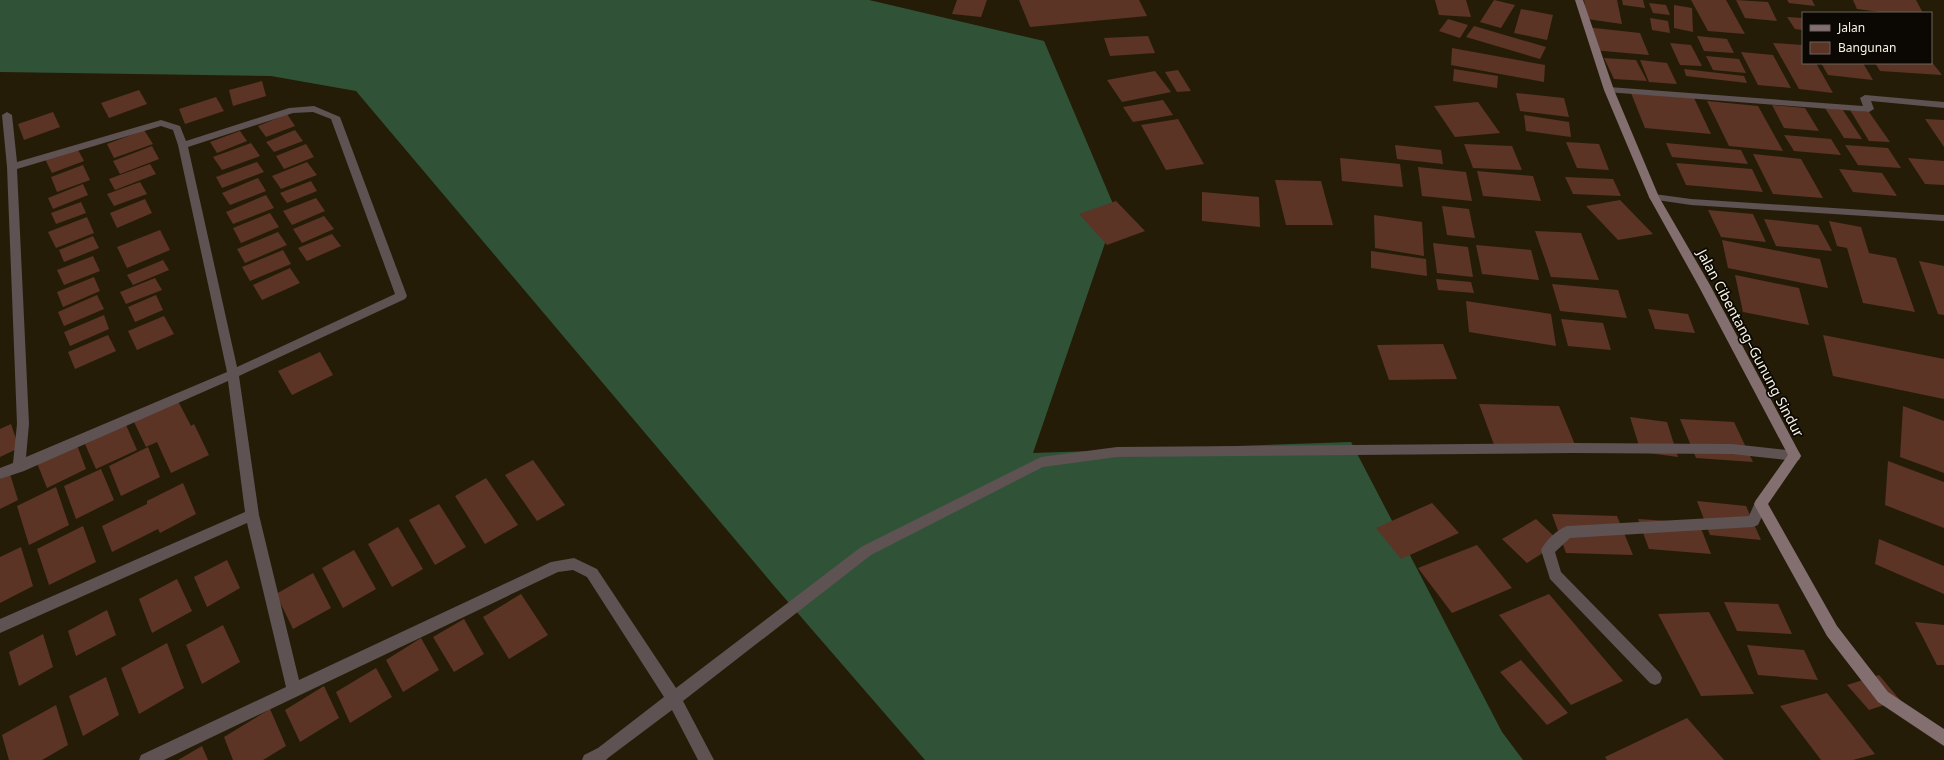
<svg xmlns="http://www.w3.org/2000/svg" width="1944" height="760" font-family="'Noto Sans',sans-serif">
	<rect width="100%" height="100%" fill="#251c08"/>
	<!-- forest -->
	<path fill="#305338" d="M0,0H869L1044,41L1116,211L1033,453L1351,442L1502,732L1523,760H925L776,588L356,91L271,76L0,72Z"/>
	<!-- building -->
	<path fill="#5b3425" d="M957,0H987L981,17L952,14Z
		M1019,0H1139L1147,16L1030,27Z
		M1435,0H1466L1471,17L1439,15Z
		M1494,0L1515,5L1501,28L1480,22Z
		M1584,0H1617L1622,24L1587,19Z
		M1622,0H1643L1645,8L1623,5Z
		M1691,0H1726L1745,34L1708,31Z
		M1736,0L1768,2L1777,21L1745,18Z
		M1787,0H1812L1815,6L1789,3Z
		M1853,0H1916L1923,13H1888L1857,9Z
		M1649,3L1666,5L1670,15L1653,13Z
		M1674,5L1692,8L1693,32L1674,28Z
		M1521,9L1553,15L1547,40L1514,33Z
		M1787,17L1803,18V30L1795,29Z
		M1650,18L1668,21L1670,33L1652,30Z
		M1448,19L1468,25L1460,38L1439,31Z
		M1474,26L1546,47L1540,59L1466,37Z
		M1585,27L1640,33L1649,55L1592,50Z
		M1148,36L1155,53L1110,56L1104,38Z
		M1697,36L1727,39L1734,53L1704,51Z
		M1670,43L1691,45L1702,66L1680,65Z
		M1773,43L1803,45V63H1816L1833,93L1799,89Z
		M1452,48L1545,65L1544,82L1451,65Z
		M1741,52L1773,55L1791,88L1758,85Z
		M1706,56L1739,59L1746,73L1713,70Z
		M1604,58L1636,60L1647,81L1614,79Z
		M1640,60L1667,63L1677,84L1649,82Z
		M1931,61L1942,75L1880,71L1875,63H1931Z
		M1821,63H1863L1873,80L1828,75Z
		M1454,69L1498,76L1497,88L1453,81Z
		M1684,69L1744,76L1747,83L1686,76Z
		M1178,70L1191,91L1177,92L1165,72Z
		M1155,71L1171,92L1122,102L1107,80Z
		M262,81L266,96L233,106L229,90Z
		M139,90L147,104L109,118L101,103Z
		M1516,93L1564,98L1569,117L1520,111Z
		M1631,93L1694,98L1711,134L1645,128Z
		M216,97L224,111L185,124L179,109Z
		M1163,100L1173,115L1133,122L1123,107Z
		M1707,101L1758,106L1783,151L1729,146Z
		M1478,102L1500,133L1455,137L1434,106Z
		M1772,105L1805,108L1819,131L1784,128Z
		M1825,108L1843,110L1862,139L1844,138Z
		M1850,110L1869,112L1890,142L1869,141Z
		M53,112L60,127L24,140L18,124Z
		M287,114L295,126L266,137L258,126Z
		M1524,115L1569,122L1571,137L1526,131Z
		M1178,119L1204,164L1166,170L1141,125Z
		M1925,119L1944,120V147Z
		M144,130L153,144L114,158L107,144Z
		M295,130L303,141L274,152L266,142Z
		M240,131L247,141L217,153L210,142Z
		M1784,135L1831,139L1841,155L1794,151Z
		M1566,142L1599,144L1609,170L1577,168Z
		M251,143L260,156L222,170L213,157Z
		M1666,143L1741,150L1748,164L1672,157Z
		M306,144L314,157L284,169L276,156Z
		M1464,144L1512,146L1522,170L1473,168Z
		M1395,145L1441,150L1443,164L1397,159Z
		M1845,145L1888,148L1901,168L1858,165Z
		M152,146L159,159L120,174L113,161Z
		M77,148L84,161L52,173L45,159Z
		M1753,154L1801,159L1823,198L1773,194Z
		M1340,158L1400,164L1403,187L1342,181Z
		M1908,158L1944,161V185L1925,184Z
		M257,162L264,172L222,188L216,177Z
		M307,162L317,175L281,189L272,176Z
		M1676,163L1752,169L1763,192L1686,185Z
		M150,164L156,174L115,190L109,179Z
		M83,165L90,180L57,192L51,177Z
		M1418,167L1466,172L1472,201L1422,196Z
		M1839,169L1882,173L1897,196L1853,192Z
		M1477,171L1533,176L1541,201L1483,196Z
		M1565,177L1613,179L1621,196L1573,194Z
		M258,178L266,191L230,205L222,193Z
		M1275,180L1321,181L1333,225H1286Z
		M311,181L317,191L287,203L280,193Z
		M140,182L147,194L114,206L107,194Z
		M83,184L88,195L53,209L48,198Z
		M1202,192L1259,197L1260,227L1202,221Z
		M266,195L274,208L233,224L226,212Z
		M316,198L325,211L292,225L283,211Z
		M145,199L152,213L117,228L110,213Z
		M1620,200L1653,234L1618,240L1586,206Z
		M1116,201L1145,231L1107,245L1079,214Z
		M81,202L86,213L56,224L51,213Z
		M1442,206L1469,209L1475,238L1447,235Z
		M1708,210L1753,214L1766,242L1721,237Z
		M270,213L279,227L241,243L233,228Z
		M1374,215L1422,222L1424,256L1375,248Z
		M324,216L334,229L302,243L293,229Z
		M87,217L94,233L56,248L48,232Z
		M1764,219L1818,225L1832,251L1776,246Z
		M1829,221L1861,227L1869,253L1896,258L1915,312L1863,303L1847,248L1837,246Z
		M160,230L170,250L127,268L117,247Z
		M1535,231L1581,233L1599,280L1551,277Z
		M278,232L287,245L245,263L237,249Z
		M332,234L341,246L307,261L298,248Z
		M93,236L99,248L64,262L59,250Z
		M1722,240L1820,259L1828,288L1728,268Z
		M1433,243L1468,247L1473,277L1437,273Z
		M1476,245L1531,250L1539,280L1482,274Z
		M283,250L291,264L250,281L242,267Z
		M1371,251L1426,259L1427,276L1371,268Z
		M93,256L100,271L64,285L57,270Z
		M163,260L169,270L133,285L127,275Z
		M1919,261L1944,266V315L1938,314Z
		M290,268L300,283L262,300L253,285Z
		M1735,275L1799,288L1809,325L1743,312Z
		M94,277L100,291L63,307L57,292Z
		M155,278L162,290L126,304L120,292Z
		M1436,279L1471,282L1474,293L1438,290Z
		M1552,284L1618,290L1627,318L1560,311Z
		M97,295L104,309L64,326L58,312Z
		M156,295L163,310L135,322L128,307Z
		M1466,301L1551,314L1556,346L1469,332Z
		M1648,309L1688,314L1695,333L1655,329Z
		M104,315L109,329L70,346L64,332Z
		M164,316L174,334L137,350L128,331Z
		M1561,319L1603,323L1611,350L1568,346Z
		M108,335L116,351L75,369L68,352Z
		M1823,335L1944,359V399L1833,376Z
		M1443,344L1457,379L1389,380L1377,345Z
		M320,352L333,375L292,395L278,371Z
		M178,401L191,426L194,424L209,455L171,473L157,442L146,447L134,422Z
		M1479,404L1559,406L1578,452L1496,450Z
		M1903,406L1944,421V473L1900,457Z
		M1630,417L1667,422L1678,457L1641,452Z
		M1680,419L1734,422L1753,462L1696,458Z
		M11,424L19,448L0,457V429Z
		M126,425L137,450L96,469L85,444Z
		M77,445L86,469L47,488L37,463Z
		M148,447L160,477L121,496L109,466Z
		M533,460L565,505L537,521L505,475Z
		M1888,461L1944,482V528L1885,505Z
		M101,469L114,500L76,519L64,486Z
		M10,474L18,500L0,509V479Z
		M486,478L518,525L485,544L455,496Z
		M183,483L196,514L160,533L158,529L112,552L102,526L147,504V501Z
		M56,487L69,525L29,545L17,506Z
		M1697,501L1746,506L1761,540L1710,535Z
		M1432,503L1459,533L1401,559L1376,528Z
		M439,504L466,547L435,565L409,520Z
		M1552,514L1617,516L1633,555L1566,553Z
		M1536,519L1560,542L1527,563L1502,539Z
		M1638,519L1699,523L1711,554L1649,549Z
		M83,526L96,562L49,585L37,549Z
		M398,527L423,569L392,587L368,544Z
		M1879,539L1944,566V594L1875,564Z
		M1477,545L1512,588L1452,613L1418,568Z
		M21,547L33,586L0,603V557Z
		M354,550L376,589L343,608L322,568Z
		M227,560L240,588L207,607L194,577Z
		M313,573L331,608L293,629L276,594Z
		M177,579L192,611L152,633L139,599Z
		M521,594L548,635L509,659L483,617Z
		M1549,594L1623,681L1571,705L1499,615Z
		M1724,602L1778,604L1792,634L1737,631Z
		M107,610L116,635L76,656L68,631Z
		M1709,612L1754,694L1701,696L1658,614Z
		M464,619L484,654L454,672L433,637Z
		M1915,622L1944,625V665H1937Z
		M223,625L240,662L202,684L186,645Z
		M43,634L53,667L19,686L9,652Z
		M421,638L439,670L403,692L386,660Z
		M167,643L184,688L139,714L121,668Z
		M1747,645L1804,650L1818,680L1758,675Z
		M1521,660L1568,713L1547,725L1500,672Z
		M376,668L392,697L350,723L336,692Z
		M1879,675L1900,700L1869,710L1847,685Z
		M106,677L119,715L83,736L69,696Z
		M324,686L339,718L300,742L285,710Z
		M1827,693L1875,754L1853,760H1821L1780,706Z
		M56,705L68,745L42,760H9L2,735Z
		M270,709L286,746L263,760H233L224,737Z
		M1687,718L1724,760H1607L1605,757Z
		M202,746L208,760H178Z"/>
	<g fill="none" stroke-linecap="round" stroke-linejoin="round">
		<!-- street -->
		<path fill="#5e5252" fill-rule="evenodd" d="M1609,87L1863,106L1860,98L1865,95L1944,102V108L1871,101L1874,109L1869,112L1606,92V88Z
			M314,106L340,117L407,296L405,299L239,376L259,515L299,680L551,562L574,558L597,569L676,688L861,547L1041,457L1117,447L1572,443L1732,444L1795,451L1799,452L1801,456L1799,460L1795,461L1732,454L1572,453L1117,457L1043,467L871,555L683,701L714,760H698L672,710L608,758L606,760H582L584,755L598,748L664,697L587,577L573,570L558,572L164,760H139L141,755L286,687L247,523L0,633V619L245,512L228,381L24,471L0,479V468L13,463L17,424L7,167L2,115L7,112L12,115L17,162L161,120L180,126L186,141L289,108ZM313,112L331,119L395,294L237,367L188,147L293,113ZM161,126L173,130L178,145L227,372L26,457L29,424L17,169Z
			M1654,194L1691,199L1944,215V221L1691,205L1650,199L1649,197Z
			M1761,498L1766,500L1768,504L1758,525L1753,527L1570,538L1555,552L1561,572L1660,673L1662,678L1660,683L1655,685L1650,683L1550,579L1541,550C1545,541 1558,529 1567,526L1749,516L1756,500Z"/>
		<!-- secondary -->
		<path fill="#836f70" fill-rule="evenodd" d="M1575,0H1583L1614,90L1659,197L1710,285L1801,456L1768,504L1837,626L1888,692L1944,729V746L1878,702L1827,636L1756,508L1754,504L1756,500L1788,455L1698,285L1649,197L1604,90Z"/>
	</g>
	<g text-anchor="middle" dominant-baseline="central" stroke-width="3.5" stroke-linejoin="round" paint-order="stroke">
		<!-- street labels -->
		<g font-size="14" fill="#f8f3e6" stroke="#0b0702">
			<text transform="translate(1751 343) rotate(62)">Jalan Cibentang–Gunung Sindur</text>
		</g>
	</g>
	<!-- legend -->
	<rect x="1802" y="12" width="130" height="52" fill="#0b0702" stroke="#6a655d"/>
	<rect x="1810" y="25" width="20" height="6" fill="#836f70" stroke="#6a655d"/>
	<text x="1838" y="32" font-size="12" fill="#f8f3e6">Jalan</text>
	<rect x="1810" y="42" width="20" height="12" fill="#5b3425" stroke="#6a655d"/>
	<text x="1838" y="52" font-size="12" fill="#f8f3e6">Bangunan</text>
</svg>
